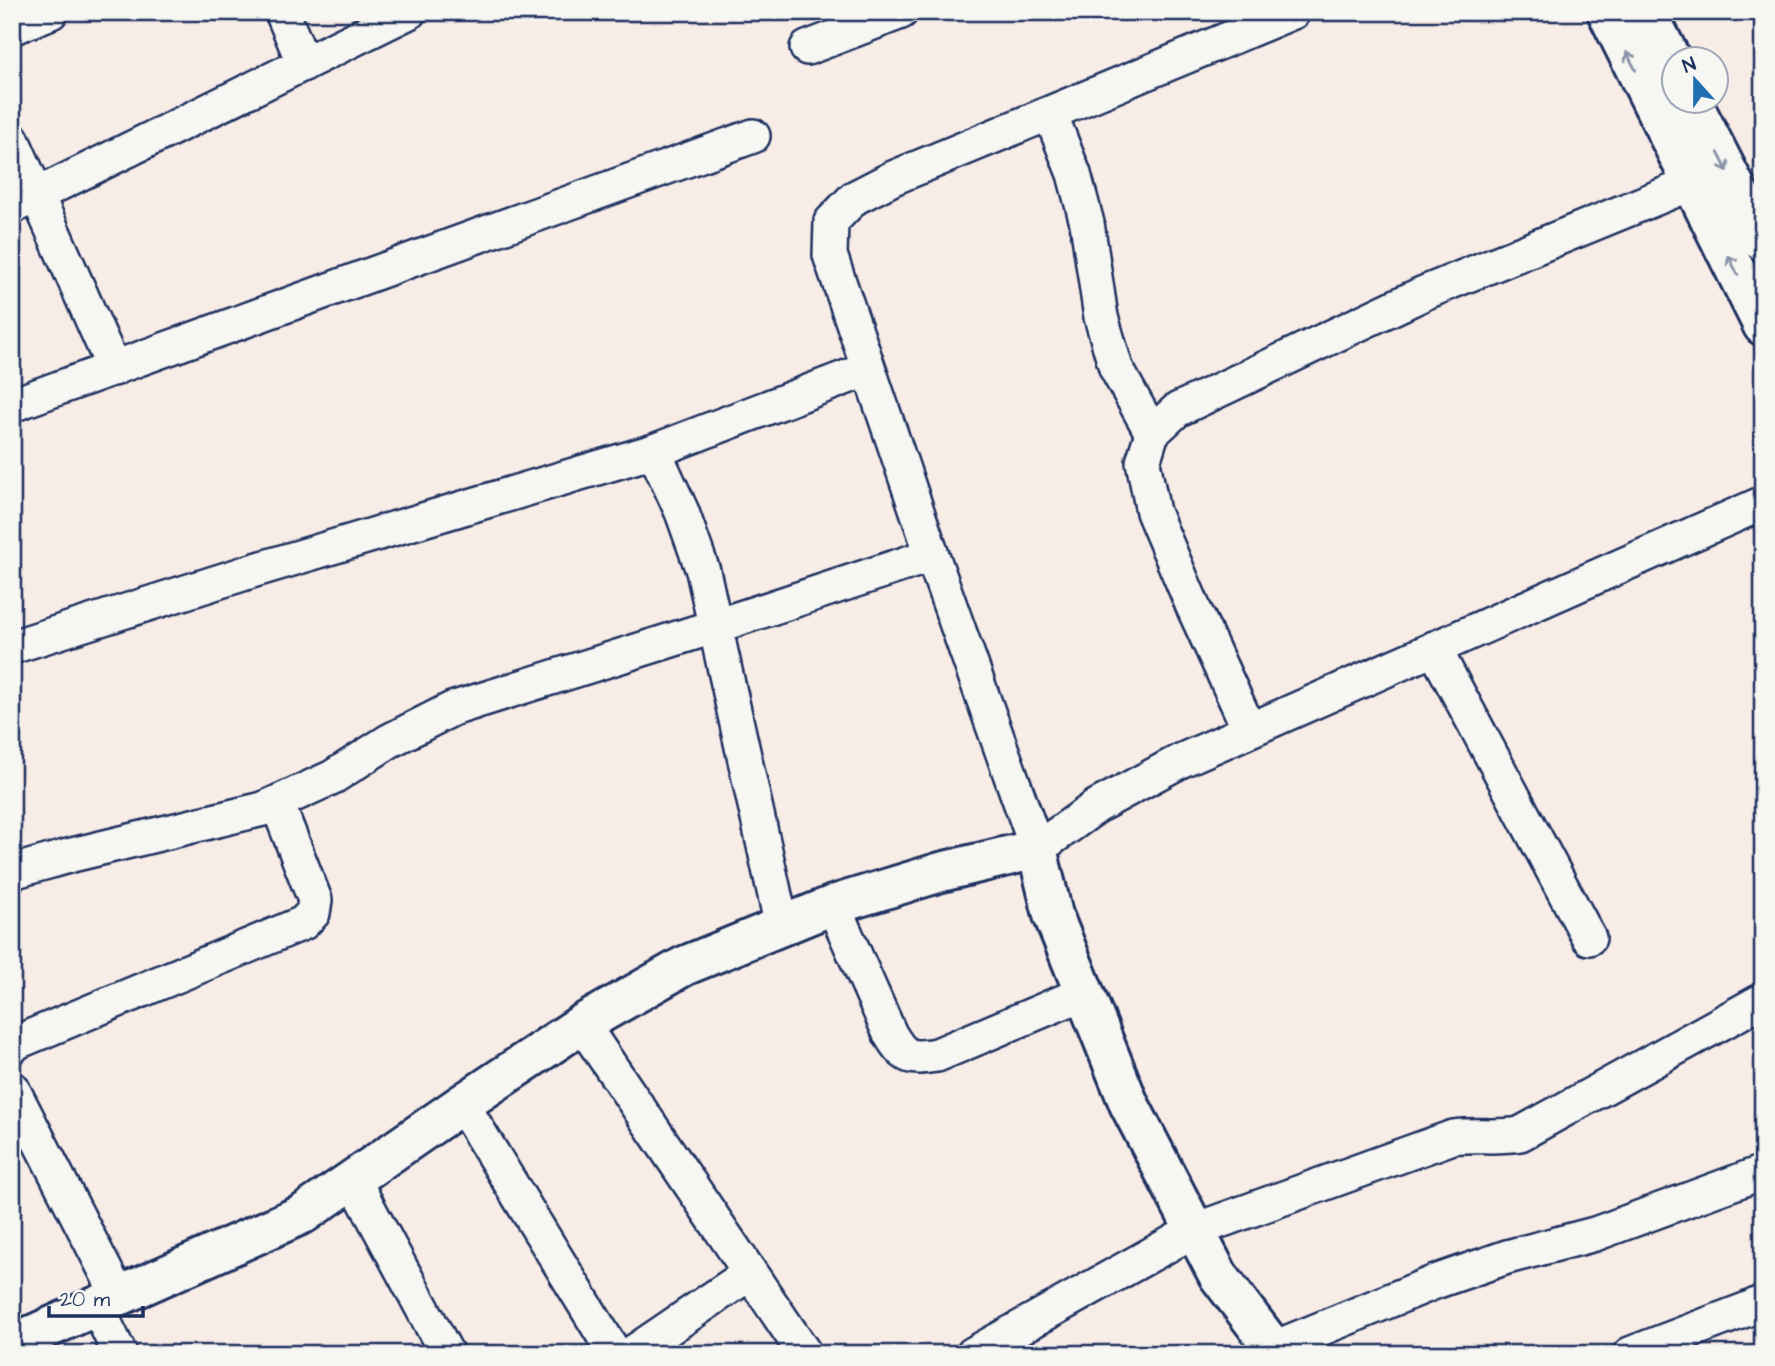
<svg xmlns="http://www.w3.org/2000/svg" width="1775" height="1366" font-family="'Architects Daughter',sans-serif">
	<rect width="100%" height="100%" fill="#f8ece6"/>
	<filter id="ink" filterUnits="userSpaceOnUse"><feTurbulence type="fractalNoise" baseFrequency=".0143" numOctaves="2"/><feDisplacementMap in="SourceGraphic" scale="14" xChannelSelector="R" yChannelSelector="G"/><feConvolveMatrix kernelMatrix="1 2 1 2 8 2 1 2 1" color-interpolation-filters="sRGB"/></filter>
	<g filter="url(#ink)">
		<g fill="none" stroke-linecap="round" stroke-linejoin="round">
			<!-- street casing -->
			<g stroke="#1b2f5e" stroke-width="38">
				<path id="street" d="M282,12L304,64
					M1293,12L893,178L854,198L831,222L830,255L932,555L1037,849L1097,806L1180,761L1763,503
					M12,28L51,12
					M807,48L901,12
					M1050,113L1074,174L1087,223L1101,317L1116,368L1152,433
					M12,139L114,369
					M12,207L409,12
					M12,405L753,136
					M654,451L682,512L703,571L782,927
					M12,647L252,571L654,451L868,369
					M1434,648L1589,938
					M1249,729L1194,609L1153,512L1143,462L1152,433L1177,410L1424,293L1693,183
					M12,872L72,855L263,809L333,777L389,741L452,709L716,626L932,555
					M833,905L890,1034C905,1059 910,1059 937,1055L1084,993
					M582,1024L805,1354
					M12,1047L15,1043L303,923L313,913L315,900L277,803
					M12,1088L119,1297
					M462,1104L615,1354
					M353,1179L447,1354
					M97,1307L120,1354
					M1274,1348L1435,1282L1507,1257L1595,1234L1763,1172
					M631,1354L750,1273
					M973,1354L1195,1230L1453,1137C1476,1134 1497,1138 1520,1134L1763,1000
					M1630,1354L1748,1309L1763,1302"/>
			</g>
			<!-- secondary casing -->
			<g stroke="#1b2f5e" stroke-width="44">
				<path id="secondary" d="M12,1344L303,1214L462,1104L582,1024L684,966L833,905L941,872L1037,849L1053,915L1129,1104L1218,1275L1278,1354"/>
			</g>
			<!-- primary casing -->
			<g stroke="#1b2f5e" stroke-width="44">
				<path id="primary" d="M1607,12L1763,326
					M1647,12L1674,65
					M1692,102L1763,241"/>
			</g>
			<!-- street -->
			<use href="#street" stroke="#f6f6f2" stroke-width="33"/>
			<!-- secondary -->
			<use href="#secondary" stroke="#f6f6f2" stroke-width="38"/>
			<!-- primary -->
			<use href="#primary" stroke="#f6f6f2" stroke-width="38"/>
		</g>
		<!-- one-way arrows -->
		<defs><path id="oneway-shaft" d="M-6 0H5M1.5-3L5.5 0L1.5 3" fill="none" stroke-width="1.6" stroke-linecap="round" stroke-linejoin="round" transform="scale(1.75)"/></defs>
		<g stroke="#8892a8">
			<use href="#oneway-shaft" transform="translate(1631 61) rotate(-117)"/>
			<use href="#oneway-shaft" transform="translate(1723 162) rotate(63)"/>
			<use href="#oneway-shaft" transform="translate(1733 265) rotate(-116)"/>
		</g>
	</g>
	<!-- margin -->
	<rect width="1775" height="1366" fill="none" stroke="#f6f6f2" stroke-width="42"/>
	<rect x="21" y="21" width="1733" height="1324" fill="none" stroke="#1b2f5e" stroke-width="2.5" filter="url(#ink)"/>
	<!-- north arrow -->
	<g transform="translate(1695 80) rotate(339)"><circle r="33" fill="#f6f6f2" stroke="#9ea6b7" stroke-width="2"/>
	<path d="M0-5L12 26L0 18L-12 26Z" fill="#1f6fb2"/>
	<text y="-10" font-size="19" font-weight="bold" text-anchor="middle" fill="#1b2f5e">N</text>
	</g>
	<!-- scale -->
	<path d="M49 1306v10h94v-10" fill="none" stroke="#1b2f5e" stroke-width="3.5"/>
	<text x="60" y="1306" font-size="21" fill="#1b2f5e" stroke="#f6f6f2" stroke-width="5" paint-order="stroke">20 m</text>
</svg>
